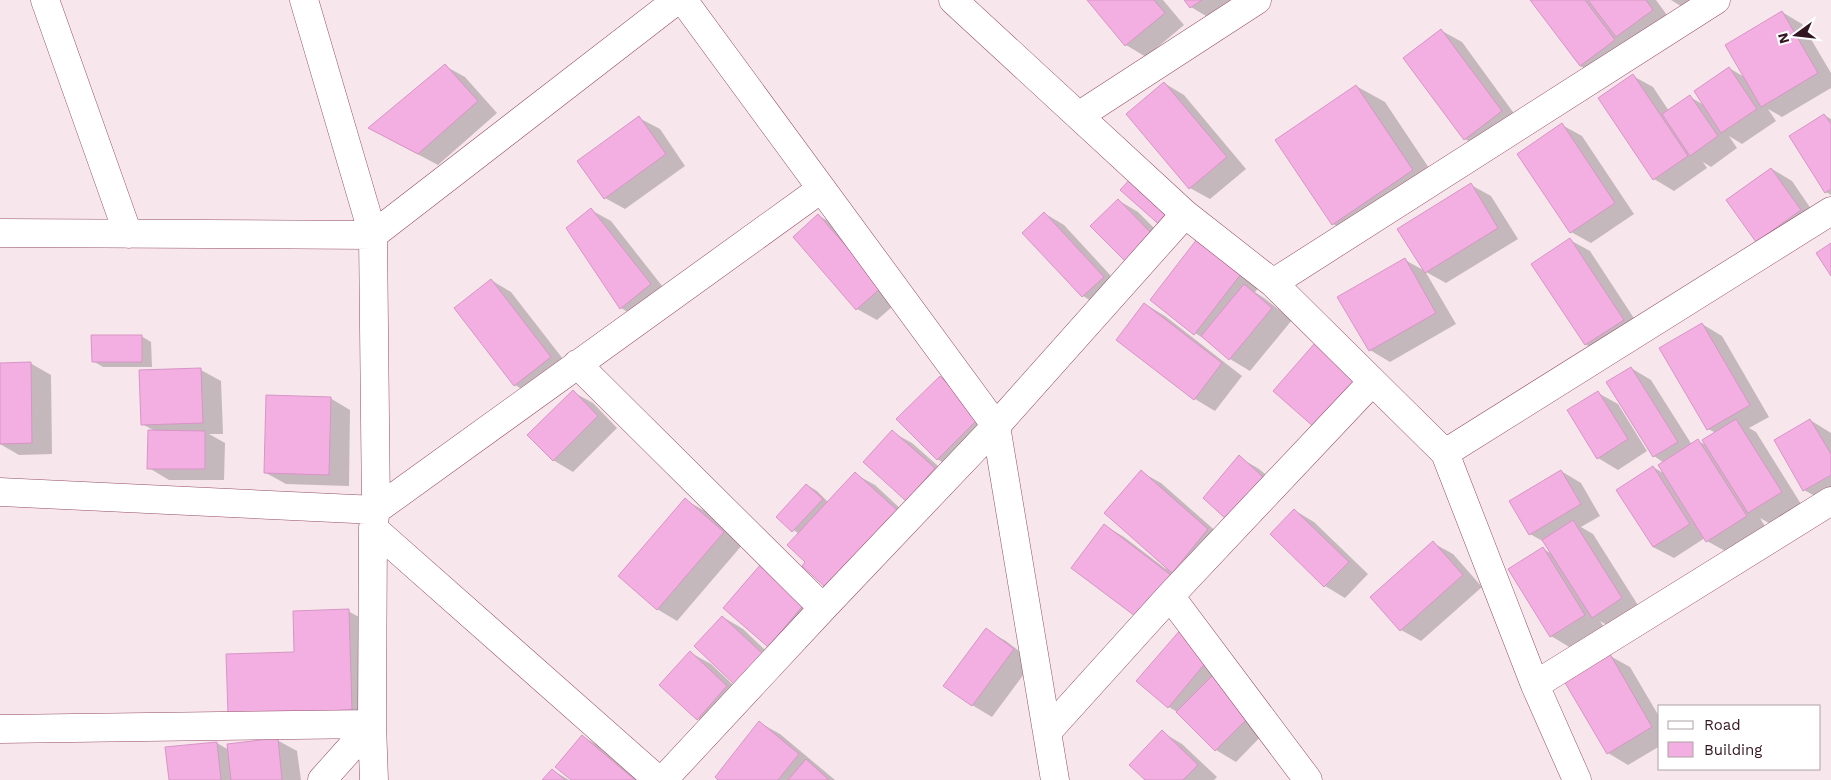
<svg xmlns="http://www.w3.org/2000/svg" width="1831" height="780" font-family="'Work Sans',sans-serif">
	<rect width="100%" height="100%" fill="#f7e6eb"/>
	<!-- shadow -->
	<path fill="#0003" d="M1088,0H1163L1184,25L1146,57L1126,45Z
		M1186,0H1238L1211,19L1191,7Z
		M1532,0H1656L1672,22L1601,77L1580,66Z
		M1671,0H1711L1692,13Z
		M1782,12L1802,24L1831,73V88L1782,117L1768,109L1776,121L1742,144L1729,136L1737,148L1711,167L1703,162L1707,168L1674,191L1654,179L1633,76L1653,87L1669,111L1690,97L1704,105L1729,68L1746,78Z
		M1442,31L1462,42L1521,123L1485,150L1465,139Z
		M445,66L465,77L497,113L438,165L389,139Z
		M1164,83L1184,95L1246,169L1210,199L1190,188Z
		M1356,86L1385,102L1441,186L1361,240L1333,224Z
		M1824,115L1831,119V195L1826,192Z
		M639,118L660,129L685,166L625,209L605,198Z
		M1562,125L1582,136L1634,214L1591,243L1571,232Z
		M1772,169L1792,181L1820,222L1756,241Z
		M1471,185L1491,196L1518,239L1446,283L1426,272Z
		M1118,200L1138,212L1173,247L1146,273Z
		M591,210L611,221L670,296L641,320L621,308Z
		M1044,213L1064,225L1123,289L1103,308L1083,296Z
		M819,216L839,227L901,299L877,320L857,309Z
		M1570,240L1590,251L1643,332L1606,356L1585,344Z
		M1197,241L1260,286L1255,292L1264,298L1292,320L1250,371L1230,359L1208,341L1195,333L1152,300Z
		M1405,260L1425,271L1456,324L1390,362L1370,350Z
		M491,280L511,292L570,368L535,397L515,385Z
		M1145,304L1165,316L1242,376L1215,411L1195,399L1118,340Z
		M1702,324L1722,336L1769,417L1749,428L1756,432L1801,504L1769,523L1760,518L1766,528L1727,552L1707,541L1705,538L1674,558L1653,547V467L1665,474L1664,463L1654,456L1608,383L1631,368L1651,380L1692,445L1698,441L1708,446L1716,433L1708,429Z
		M141,336L151,342L152,367H103L93,361Z
		M30,363L51,375L52,454L19,455L0,444V364Z
		M201,370L221,381L223,434H209L225,443L224,480H169L149,468L155,431L142,424Z
		M941,378L961,389L1000,429L957,471L937,459Z
		M573,392L593,403L617,428L573,472L553,460Z
		M1598,393L1618,404L1647,451L1618,470L1598,458Z
		M330,398L350,410L349,486L286,484L266,473Z
		M1810,420L1831,433V498L1824,501L1804,490Z
		M892,432L912,443L954,480L907,500Z
		M1239,457L1259,469L1283,489L1248,530Z
		M1561,471L1581,483L1600,516L1581,527L1593,534L1641,610L1612,628L1600,621L1604,627L1571,648L1551,636L1543,549L1554,555L1546,543L1530,534Z
		M1141,472L1161,483L1227,541L1192,583L1172,572L1171,573L1191,588L1159,630L1139,618L1104,525L1124,537L1166,569L1167,567Z
		M855,474L875,485L916,523L806,562L799,534L777,517L807,485L817,491L828,502Z
		M685,500L705,511L743,544L677,621L657,609Z
		M1294,510L1314,522L1368,574L1345,598L1325,586L1272,534Z
		M1433,543L1453,554L1482,587L1421,641L1401,630Z
		M762,566L825,615L788,657L769,646Z
		M348,611L377,627L380,726L258,730Z
		M723,617L743,629L783,667L756,696Z
		M986,630L1006,641L1033,662L992,717L972,705Z
		M1182,630L1271,726L1236,762L1216,750L1177,712L1169,707L1138,681Z
		M691,653L711,664L747,698L718,730L698,719Z
		M1610,656L1630,667L1660,718V746L1628,765L1608,753Z
		M760,723L780,734L835,780H720Z
		M1162,732L1182,744L1217,777L1214,780H1146Z
		M582,736L602,748L640,780H573Z
		M277,740L297,751L301,780H170L167,748L217,743L229,750Z
		M552,770L569,780H544Z"/>
	<!-- building -->
	<path fill="#f3afe1" stroke="#d795c6" d="M1087,0H1154L1165,13L1125,46Z
		M1184,0H1202L1190,8Z
		M1530,0H1585L1615,40L1580,66Z
		M1588,0H1646L1653,10L1616,37Z
		M1782,11L1818,73L1761,107L1725,45Z
		M1441,29L1502,111L1464,140L1403,58Z
		M445,64L478,101L418,154L368,128Z
		M1729,67L1757,109L1721,133L1694,91Z
		M1633,74L1688,156L1653,180L1598,98Z
		M1164,82L1227,157L1189,189L1126,114Z
		M1356,85L1413,170L1332,225L1275,140Z
		M1690,95L1718,136L1690,156L1662,114Z
		M1824,114L1831,124V189L1825,193L1789,136Z
		M639,116L666,154L604,199L577,161Z
		M1562,123L1615,203L1570,233L1517,154Z
		M1771,168L1801,210L1756,242L1726,200Z
		M1133,176L1173,214L1162,227L1120,190Z
		M1471,183L1498,228L1425,273L1397,229Z
		M1118,199L1153,235L1126,262L1090,226Z
		M591,208L651,284L620,309L566,228Z
		M1044,212L1104,277L1082,297L1022,233Z
		M818,214L882,287L856,310L793,237Z
		M1570,238L1624,320L1585,345L1531,264Z
		M1197,239L1241,274L1194,335L1150,300Z
		M1831,243V276L1816,253Z
		M1405,258L1436,313L1369,351L1337,297Z
		M491,279L551,357L514,386L454,308Z
		M1244,284L1272,308L1229,360L1201,336Z
		M1144,303L1222,363L1194,400L1116,340Z
		M1702,323L1750,405L1707,430L1659,348Z
		M91,335H142V362H92Z
		M1315,343L1357,380L1315,428L1273,391Z
		M31,362L32,443L0,444V363Z
		M1631,367L1678,442L1653,457L1606,382Z
		M201,368L203,423L141,425L139,370Z
		M940,376L980,417L937,460L896,419Z
		M573,390L598,416L553,461L527,435Z
		M1598,391L1628,439L1597,459L1567,410Z
		M266,395L331,397L329,475L264,473Z
		M1736,419L1782,492L1748,513L1702,440Z
		M1810,419L1831,454V475L1803,491L1774,440Z
		M148,430L205,431V469H147Z
		M892,430L935,468L906,501L863,462Z
		M1698,439L1747,516L1706,542L1658,465Z
		M1239,455L1263,477L1227,520L1203,498Z
		M1653,466L1690,524L1653,547L1616,490Z
		M1141,470L1208,529L1172,573L1104,513Z
		M1561,470L1581,504L1529,535L1509,501Z
		M855,472L897,510L825,587L802,566L805,562L787,545Z
		M806,484L823,499L792,532L776,517Z
		M685,498L724,532L657,610L618,576Z
		M1294,509L1349,562L1324,587L1270,534Z
		M1573,520L1622,598L1592,618L1542,540Z
		M1104,524L1172,576L1139,619L1071,568Z
		M1433,541L1463,575L1400,631L1370,597Z
		M1543,547L1585,615L1550,637L1508,569Z
		M761,564L806,602L768,647L723,608Z
		M349,609L352,710L228,714L226,654L294,652L293,611Z
		M722,616L764,655L735,685L694,646Z
		M986,628L1014,649L972,706L943,686Z
		M1182,628L1207,661L1168,708L1136,681Z
		M690,651L727,686L697,720L659,685Z
		M1610,654L1652,727L1607,754L1564,681Z
		M1213,675L1252,714L1215,751L1176,712Z
		M759,721L799,754L778,780H718L715,777Z
		M1162,730L1198,765L1183,780H1145L1129,765Z
		M582,735L635,780H571L555,767Z
		M278,738L282,780H231L227,744Z
		M217,742L221,780H169L165,747Z
		M806,759L829,780H788Z
		M552,769L565,780H542Z"/>
	<g fill="none" stroke-linecap="round" stroke-linejoin="round">
		<!-- minor casing -->
		<g stroke="#954d69" stroke-width="29">
			<path id="minor" d="M45,0L128,234
				M304,0L373,235L376,510L373,528L372,724L374,780
				M683,0L996,426L1055,780
				M953,0L1185,214L1273,283L1445,453L1535,685L1577,780
				M1080,115L1257,0
				M0,233L373,235L677,0
				M1273,283L1716,0
				M577,364L823,608
				M1445,453L1831,211
				M0,492L376,510L821,189
				M373,528L658,780
				M1170,596L1308,780
				M1535,685L1831,501
				M0,729L372,724
				M1048,731L1170,596L1372,382
				M322,780L372,724
				M663,780L823,608L996,426L1185,214"/>
		</g>
		<!-- minor -->
		<use href="#minor" stroke="#fff" stroke-width="28"/>
	</g>
	<!-- legend -->
	<rect x="1658" y="705" width="162" height="65" fill="#ffffff" stroke="#aea2a7"/>
	<rect x="1668" y="721" width="25" height="8" fill="#ffffff" stroke="#aea2a7"/>
	<text x="1704" y="730" font-size="15" fill="#341622">Road</text>
	<rect x="1668" y="742" width="25" height="15" fill="#f3afe1" stroke="#aea2a7"/>
	<text x="1704" y="755" font-size="15" fill="#341622">Building</text>
	<!-- north arrow -->
	<g transform="translate(1796 35) rotate(255)" stroke="#ffffff" stroke-width="4" paint-order="stroke">
	<path d="M0-4L9 19L0 12L-9 19Z" fill="#341622"/>
	<text y="-8" font-size="14" font-weight="bold" text-anchor="middle" fill="#341622">N</text>
	</g>
</svg>
